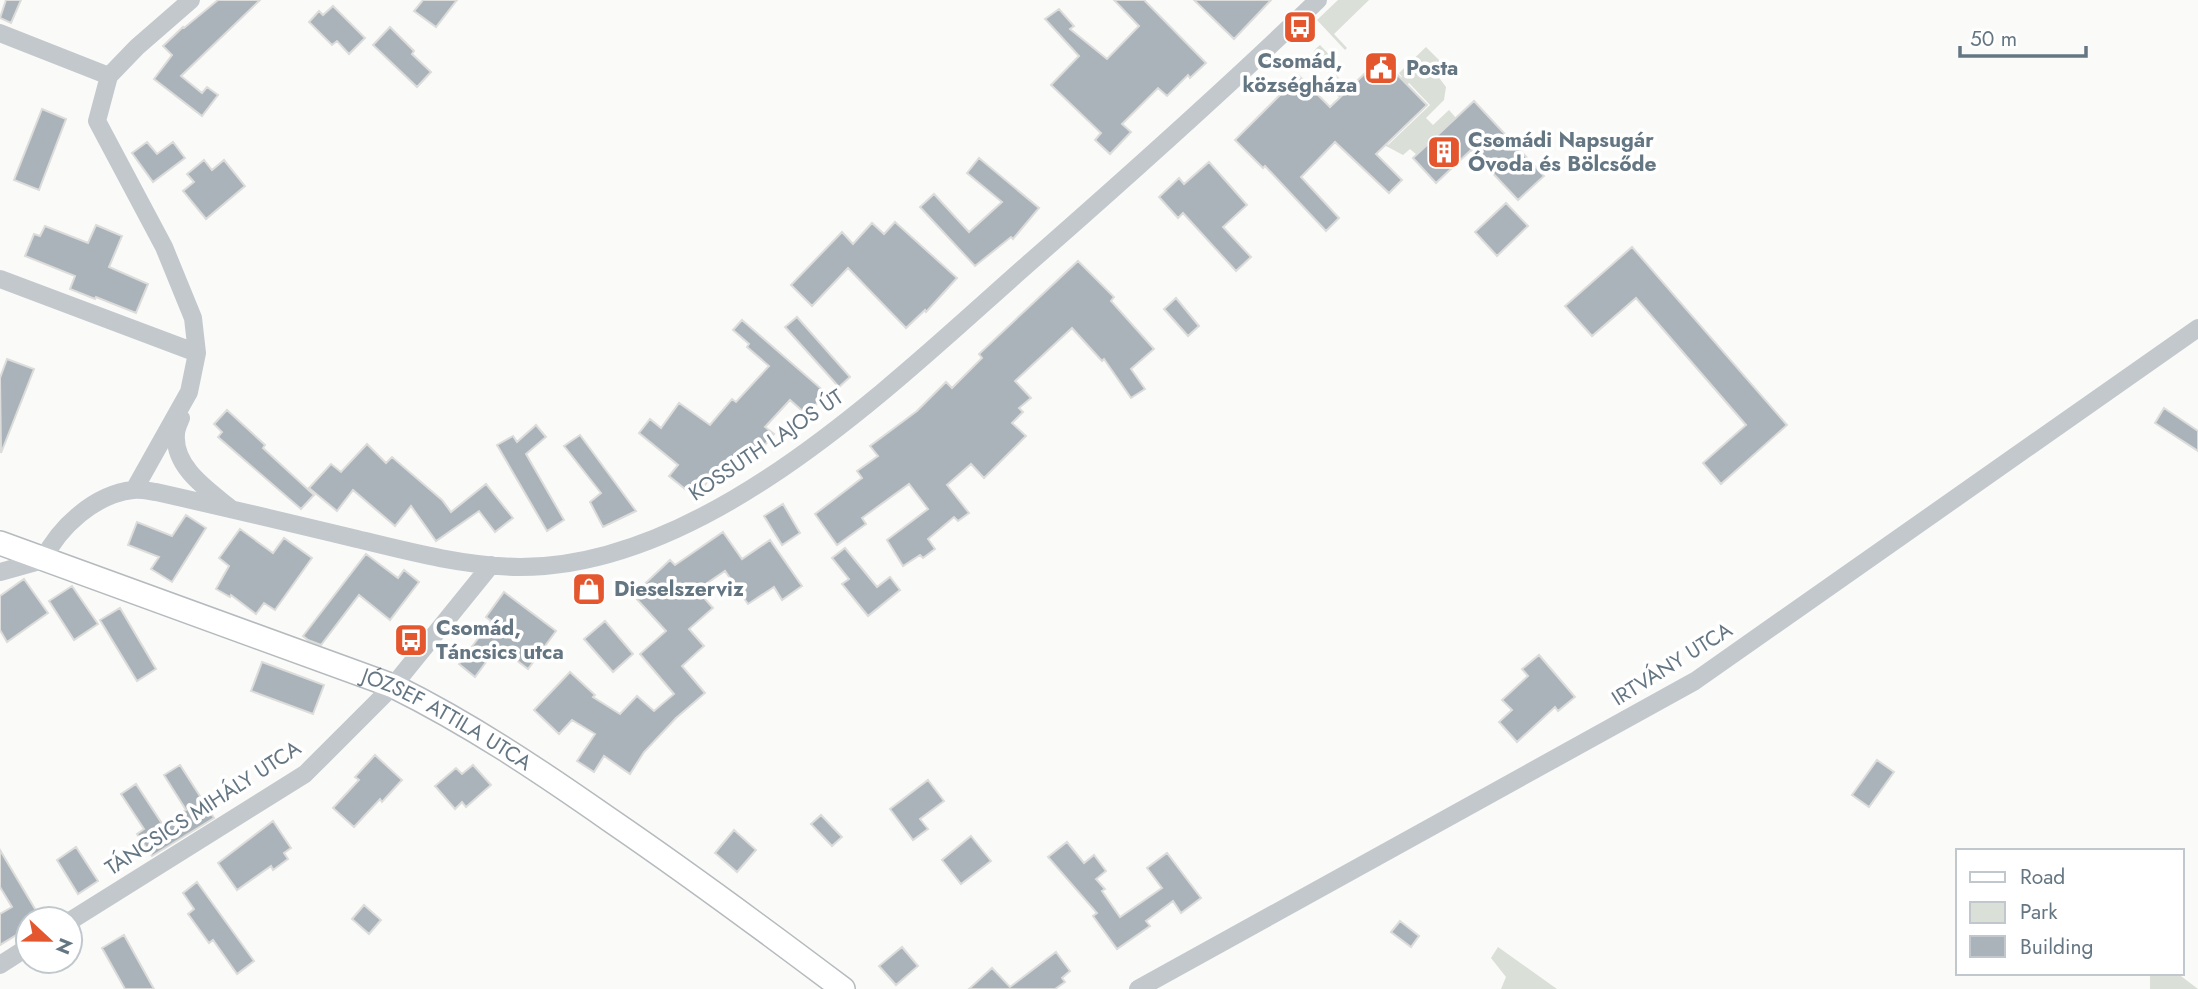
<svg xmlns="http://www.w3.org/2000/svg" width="2198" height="989" font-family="Jost,sans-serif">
	<rect width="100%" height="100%" fill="#fafaf8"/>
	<!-- green -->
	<path fill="#dadfd7" d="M1338,0H1369L1334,34L1347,48L1345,50L1317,20Z
		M1320,45L1338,64L1332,69L1318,55L1307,65L1306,63C1312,57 1313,50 1320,45Z
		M1426,47L1439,60L1437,75L1446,87L1444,100L1426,118L1433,125L1449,110L1456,118L1417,155L1410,149L1403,155L1386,146L1324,82L1334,73L1346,85L1353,79L1354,80L1340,94L1388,145L1430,105L1409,83L1388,103L1382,96L1402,77L1399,73Z
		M1498,947L1557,989H1501L1506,977L1491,958Z
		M2150,973H2177L2198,989H2150Z"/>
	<!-- building -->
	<path fill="#aab3b9" stroke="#dcdcda" stroke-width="2" d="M6,0H21L11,23L0,18Z
		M218,0H260L181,76L202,93L207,87L218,95L202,116L154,79L172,55L163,46L183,27L184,28Z
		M423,0H457L436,27L414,11Z
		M1114,0H1144L1206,63L1190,78L1188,75L1167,96L1158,88L1122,124L1131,132L1110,154L1095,140L1101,133L1051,85L1079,56L1045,19L1059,9L1074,26L1070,29L1107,59L1139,26Z
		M1194,0H1271L1234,39Z
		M333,6L365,38L349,54L337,41L332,45L309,22L319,11L323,15Z
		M390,27L414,51L412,54L431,72L417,87L373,45Z
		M1381,58L1427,105L1376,154L1402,180L1389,193L1335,142L1301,177L1339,218L1326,231L1265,166L1263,168L1235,140L1299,76L1330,107Z
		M1474,101L1544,176L1518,200L1471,150L1436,183L1413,158Z
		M42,109L66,119L39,190L14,180Z
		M147,142L157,154L173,142L185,158L153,182L132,153Z
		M979,158L1039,208L1013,239L1011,237L975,266L920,207L934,194L969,232L1002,202L967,173Z
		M204,160L212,170L224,160L245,186L206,219L183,191L194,182L187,174Z
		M1209,162L1247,205L1223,227L1251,257L1236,271L1183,213L1178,218L1159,197L1179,178L1184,184Z
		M1506,203L1528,226L1497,256L1475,232Z
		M895,222L957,278L926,312L925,310L906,328L848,268L812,306L791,285L842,232L853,244L872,223L884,234Z
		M96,225L122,236L109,267L148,284L136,313L96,297L95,299L70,289L75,276L25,256L34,234L40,236L45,226L88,243Z
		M1632,247L1787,425L1721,484L1703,463L1746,425L1636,298L1592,336L1565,306Z
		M1078,261L1114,297L1111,301L1154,349L1131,369L1145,389L1131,398L1104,359L1102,361L1072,328L1015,381L1031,398L1019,408L1023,412L1012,423L1026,436L984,478L971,464L947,485L969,513L958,521L954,517L928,539L935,549L923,558L920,555L903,566L887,540L928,509L909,484L862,518L866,524L837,545L815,514L862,478L857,471L878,456L870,446L917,411L946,382L952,388L982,358L979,354Z
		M1176,298L1199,326L1188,336L1164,309Z
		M797,317L850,377L839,387L785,327Z
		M742,320L826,393L807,415L790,400L765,427L774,434L760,451L752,445L731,474L720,466L695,497L669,476L678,465L639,433L650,419L661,428L679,403L710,425L732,399L736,402L769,366L747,347L749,344L733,330Z
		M7,359L34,369L1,453L0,378Z
		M2164,408L2198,431V451L2155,423Z
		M227,410L265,445L263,448L314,495L301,509L218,437L222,432L214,424Z
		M536,425L546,437L526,454L564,520L547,531L497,445L513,436L517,442Z
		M580,435L636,511L603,527L590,502L601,493L564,446Z
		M367,444L386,463L392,457L442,500L451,512L486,484L513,518L495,532L479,511L436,541L411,506L395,526L353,490L337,511L309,488L331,464L341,472Z
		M783,504L800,533L782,545L764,516Z
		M186,515L206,528L172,582L151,569L159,557L128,545L137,522L172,536Z
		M240,529L273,553L284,538L312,558L275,610L264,603L256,614L231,595L230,597L216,589L229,566L219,558Z
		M723,532L742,559L770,540L802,586L782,600L774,587L748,604L725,571L697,590L713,608L689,629L704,646L682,666L705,693L676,718L644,752L630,774L604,756L594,772L577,761L595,734L572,720L559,734L534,710L570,672L595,695L593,697L620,714L637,696L654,711L674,694L640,654L666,631L633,595L670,560L675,565Z
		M845,548L877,587L890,577L900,590L868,616L842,584L849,579L832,558Z
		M366,554L398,578L404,570L419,582L390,620L359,595L321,645L308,640L303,636Z
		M24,579L48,613L7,642L0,630V596Z
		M72,586L98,624L74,640L49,601Z
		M504,592L556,631L528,669L498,646L475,677L459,664L491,621L486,617Z
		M120,608L156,669L137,681L100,620Z
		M605,621L633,654L613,672L584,639Z
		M1539,655L1575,697L1558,711L1555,707L1517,742L1499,722L1512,710L1502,700L1528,676L1522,669Z
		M262,662L324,685L313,714L251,691Z
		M375,755L402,780L382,802L380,799L354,827L333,808L359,780L355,777Z
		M1877,760L1894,772L1869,807L1852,795Z
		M180,765L214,818L152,856L137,834L144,829L121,794L136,784L163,825L186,810L164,775Z
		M473,765L491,785L466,807L462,802L455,809L435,786L456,768L462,774Z
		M928,780L944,801L920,819L928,829L913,840L890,809Z
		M821,815L842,837L832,846L811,824Z
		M273,821L291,848L284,853L288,859L273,870L271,866L237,890L218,863Z
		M734,830L756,850L737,872L715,853Z
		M971,836L991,861L961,884L942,860Z
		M1067,842L1084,863L1094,855L1106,871L1096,879L1105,889L1102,891L1120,917L1162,888L1147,868L1167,853L1201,898L1181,913L1173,901L1146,921L1150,926L1117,949L1093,916L1097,913L1048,857Z
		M76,847L98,881L78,894L57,860Z
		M0,850L41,919H28V928L0,945V914L12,907L0,887Z
		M197,882L254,961L237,974L213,940L209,943L188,914L194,909L183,893Z
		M364,905L381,920L369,934L352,919Z
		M1400,921L1419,936L1411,947L1391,932Z
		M124,935L154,989H125L102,948Z
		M902,947L918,966L896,985L879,966Z
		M1056,952L1070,971L1062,978L1065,982L1055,989H969L992,968L1010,987Z"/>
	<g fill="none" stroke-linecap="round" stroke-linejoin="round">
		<!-- major casing -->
		<g stroke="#b5babe" stroke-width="26">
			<g id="major">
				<path id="s1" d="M0,543L393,686C470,724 540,771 610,820C689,874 766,931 843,989"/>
			</g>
		</g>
		<!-- minor -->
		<path stroke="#c3c8cc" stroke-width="18" d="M0,33L109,76
			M0,279L197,353
			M181,418C179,423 176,429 176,434C173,467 208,490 230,508
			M134,490L189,392L197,353L193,318L164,247L97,121L109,76L137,47L191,0
			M0,572L43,560C59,527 95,494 133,490C140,489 149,491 156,492C223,507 290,523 357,539C410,552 464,566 519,567C708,568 895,381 1028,264C1126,178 1224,91 1318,0
			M70,921L305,774L393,686L491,565
			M0,965L28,947
			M1138,989L1695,681L2198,328"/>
		<!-- major -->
		<use href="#major" stroke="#fff" stroke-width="23"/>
	</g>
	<!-- icons -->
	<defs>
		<g id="bus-square" transform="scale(1.75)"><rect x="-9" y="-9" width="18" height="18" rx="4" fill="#e4572e" stroke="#fff"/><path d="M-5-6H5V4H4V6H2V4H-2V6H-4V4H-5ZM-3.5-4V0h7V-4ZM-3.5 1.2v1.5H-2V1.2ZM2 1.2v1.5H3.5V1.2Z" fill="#fff"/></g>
		<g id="civic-square" transform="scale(1.75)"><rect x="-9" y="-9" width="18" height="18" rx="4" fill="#e4572e" stroke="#fff"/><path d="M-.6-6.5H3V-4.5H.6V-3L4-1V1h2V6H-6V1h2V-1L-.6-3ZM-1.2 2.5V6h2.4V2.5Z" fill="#fff"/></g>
		<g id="building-square" transform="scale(1.75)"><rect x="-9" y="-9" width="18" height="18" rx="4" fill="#e4572e" stroke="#fff"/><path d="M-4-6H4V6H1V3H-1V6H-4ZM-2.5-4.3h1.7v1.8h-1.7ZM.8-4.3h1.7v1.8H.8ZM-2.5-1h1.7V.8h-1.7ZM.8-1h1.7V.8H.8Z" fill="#fff"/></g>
		<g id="shop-square" transform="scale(1.75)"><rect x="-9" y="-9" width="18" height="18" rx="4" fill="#e4572e" stroke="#fff"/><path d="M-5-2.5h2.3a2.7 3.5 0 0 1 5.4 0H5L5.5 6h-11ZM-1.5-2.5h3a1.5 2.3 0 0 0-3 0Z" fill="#fff"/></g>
	</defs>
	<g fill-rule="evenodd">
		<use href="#bus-square" x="1300" y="27"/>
		<use href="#civic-square" x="1381" y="68"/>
		<use href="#building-square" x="1444" y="152"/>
		<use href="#shop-square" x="589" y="589"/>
		<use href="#bus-square" x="411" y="640"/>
	</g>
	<g text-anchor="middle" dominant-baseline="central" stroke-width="7" stroke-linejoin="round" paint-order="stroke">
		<!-- poi labels -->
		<g font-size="21" font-weight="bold" fill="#657683" stroke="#fff" text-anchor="start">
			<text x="1300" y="61" text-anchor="middle">Csomád,<tspan x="1300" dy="24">községháza</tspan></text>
			<text x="1406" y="68">Posta</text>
			<text x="1468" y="140">Csomádi Napsugár<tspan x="1468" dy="24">Óvoda és Bölcsőde</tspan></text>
			<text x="614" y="589">Dieselszerviz</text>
			<text x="436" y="628">Csomád,<tspan x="436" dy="24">Táncsics utca</tspan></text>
		</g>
		<!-- street labels -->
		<g font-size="21" fill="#657683" stroke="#fff">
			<text transform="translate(766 445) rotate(-34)">KOSSUTH LAJOS ÚT</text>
			<text transform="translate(1672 664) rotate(-32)">IRTVÁNY UTCA</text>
			<text stroke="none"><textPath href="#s1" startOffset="481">JÓZSEF ATTILA UTCA</textPath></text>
			<text transform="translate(203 808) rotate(-33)">TÁNCSICS MIHÁLY UTCA</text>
		</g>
	</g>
	<!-- legend -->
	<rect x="1956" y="849" width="228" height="126" fill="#ffffff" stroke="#c1c8cd" stroke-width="2"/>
	<rect x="1970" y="872" width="35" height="10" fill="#ffffff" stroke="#c1c8cd" stroke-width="2"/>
	<text x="2020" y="884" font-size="21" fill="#657683">Road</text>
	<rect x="1970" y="902" width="35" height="21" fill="#dadfd7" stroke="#c1c8cd" stroke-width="2"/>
	<text x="2020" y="919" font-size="21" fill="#657683">Park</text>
	<rect x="1970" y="936" width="35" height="21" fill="#aab3b9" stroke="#c1c8cd" stroke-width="2"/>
	<text x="2020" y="954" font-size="21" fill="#657683">Building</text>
	<!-- north arrow -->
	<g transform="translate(49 940) rotate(112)"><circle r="33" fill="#ffffff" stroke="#c1c8cd" stroke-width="2"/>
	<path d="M0-5L12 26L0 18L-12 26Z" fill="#e4572e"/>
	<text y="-10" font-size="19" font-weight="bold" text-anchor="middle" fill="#657683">N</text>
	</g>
	<!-- scale -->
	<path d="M1960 46v10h126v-10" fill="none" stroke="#657683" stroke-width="3.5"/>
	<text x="1970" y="46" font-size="21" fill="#657683" stroke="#ffffff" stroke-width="5" paint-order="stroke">50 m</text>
</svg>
